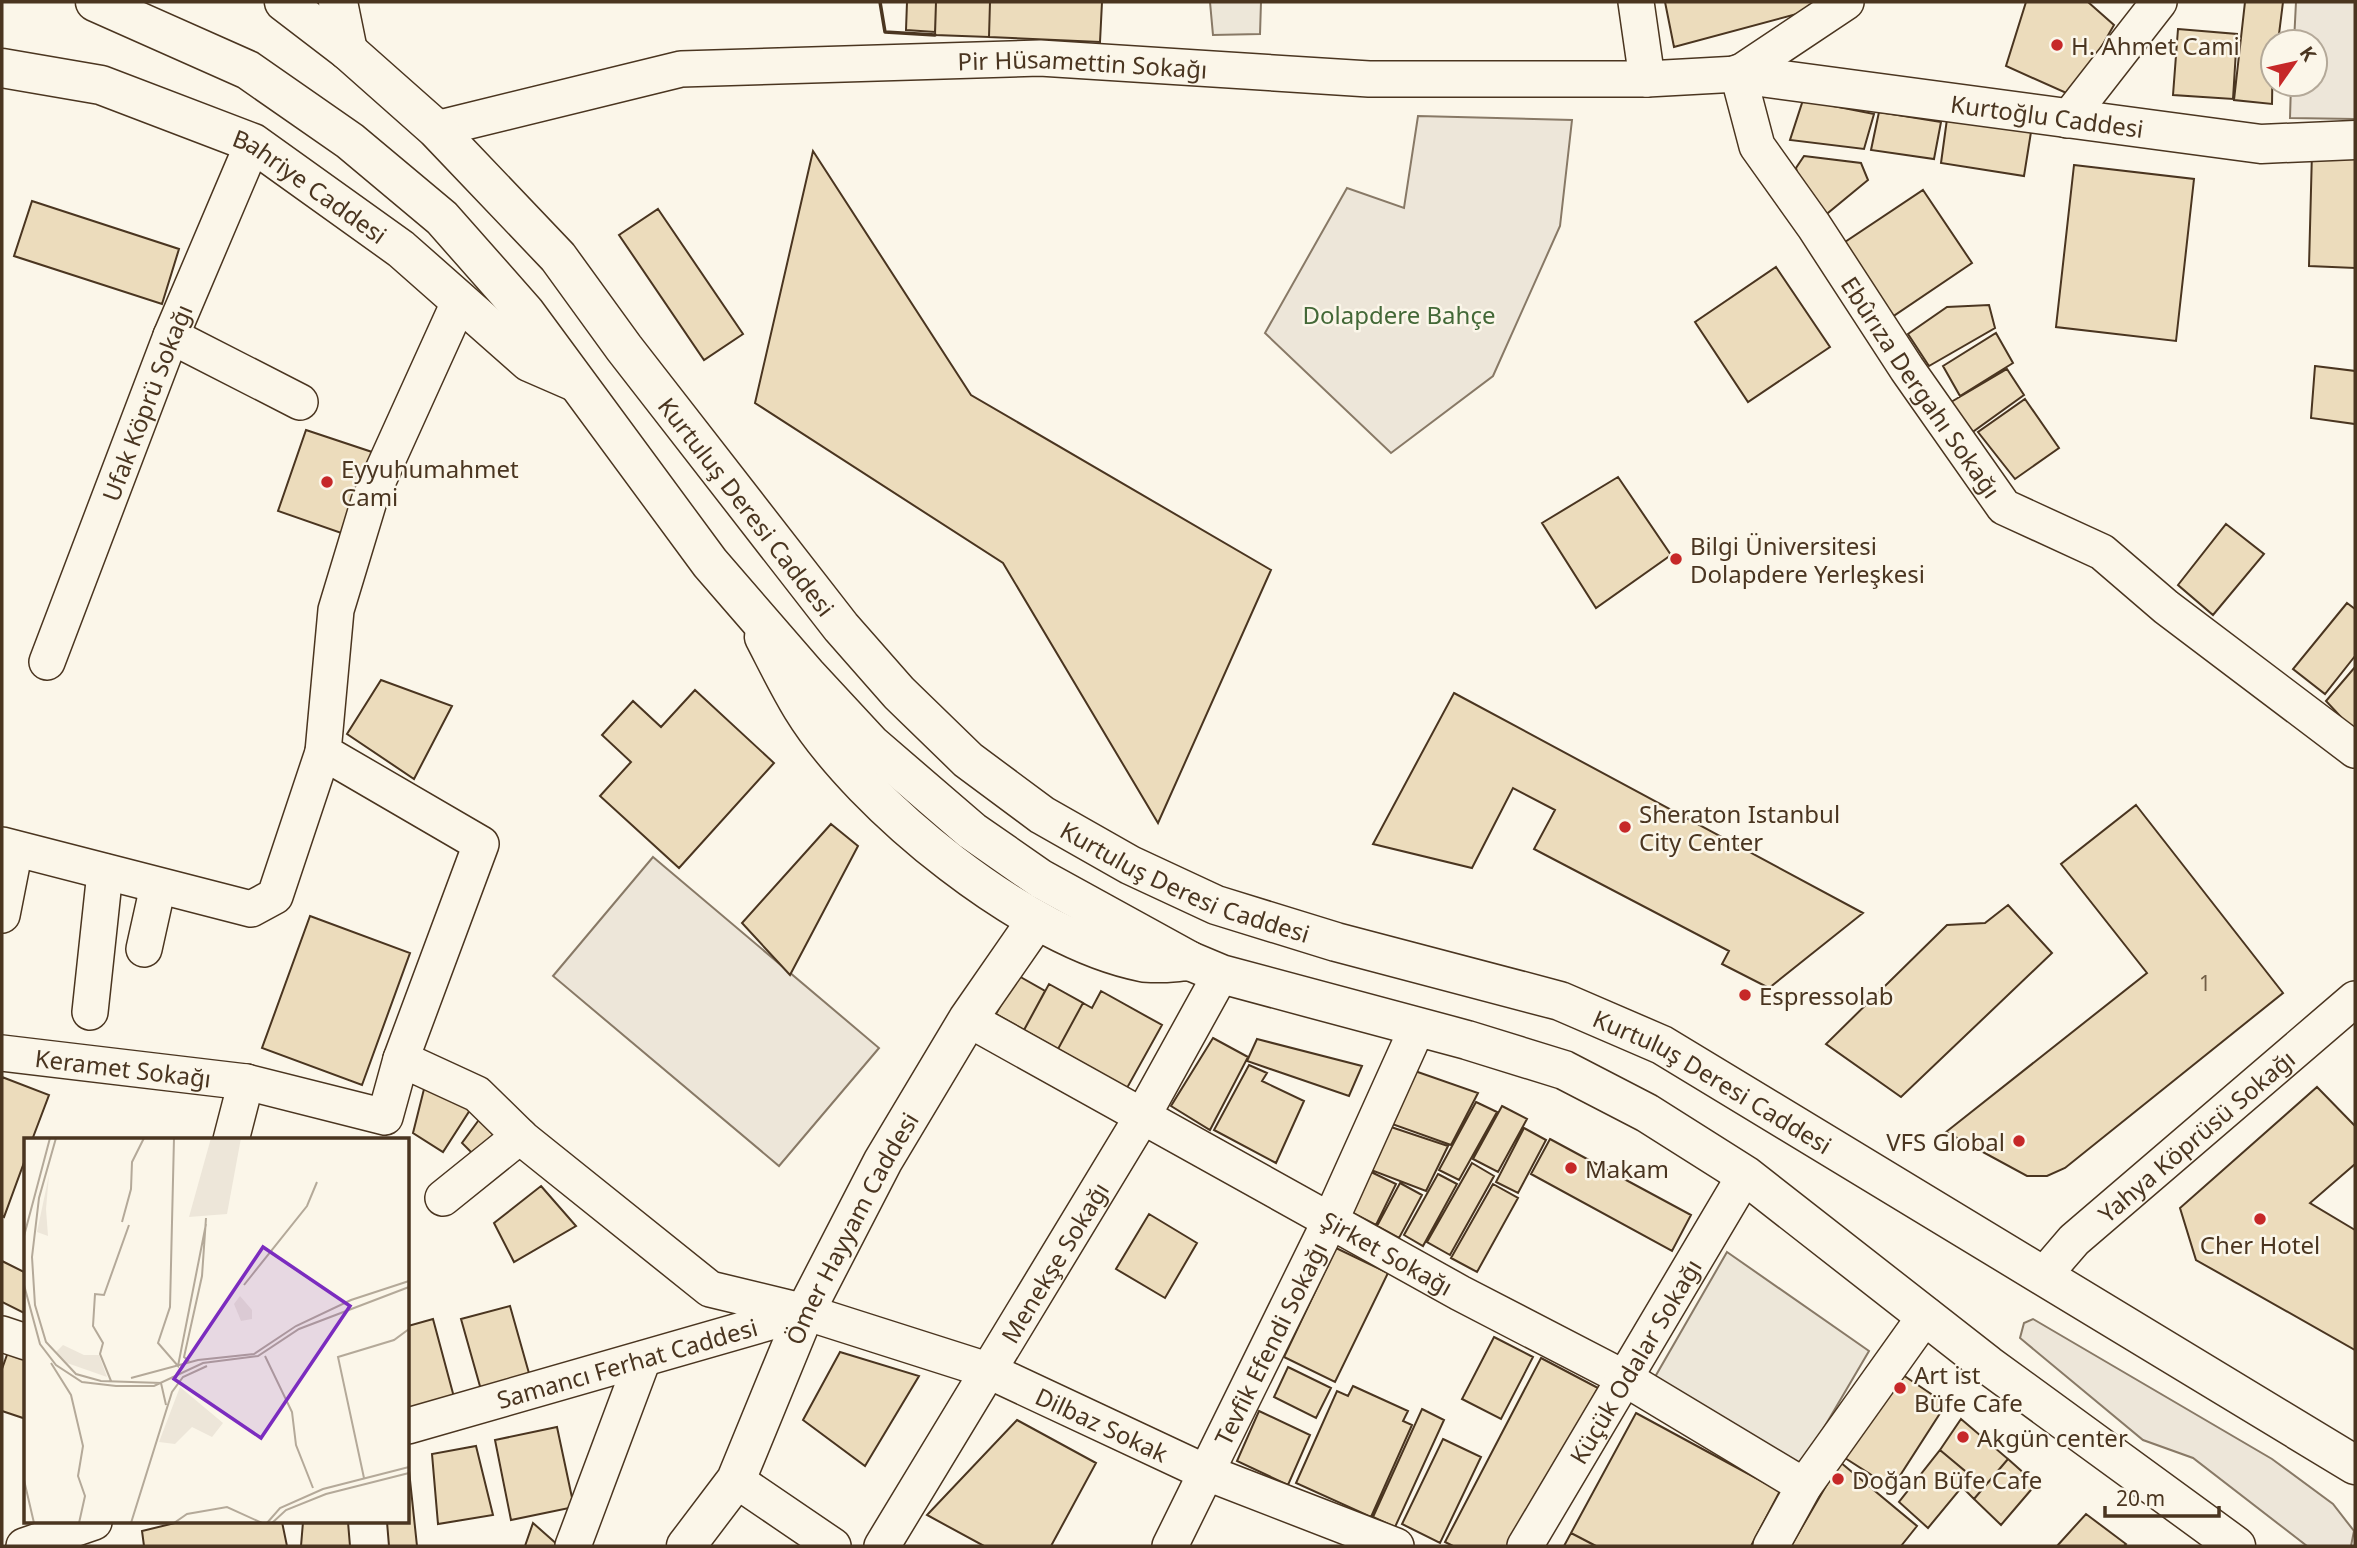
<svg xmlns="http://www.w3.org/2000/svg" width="2357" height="1548" font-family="'Noto Sans',sans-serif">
	<rect width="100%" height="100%" fill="#fbf6e9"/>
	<!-- green -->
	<path fill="#ede6d9" stroke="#887966" stroke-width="2" d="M2296,2H2355V119L2290,118L2291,84H2315V42H2294Z
		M1418,116L1572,120L1560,226L1493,376L1391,453L1265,333L1347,188L1404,208Z
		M653,857L879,1048L779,1166L553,976Z
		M2033,1319L2272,1459L2333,1504L2354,1531L2351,1546H2307L2193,1458L2143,1440L2020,1338L2024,1323Z"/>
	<!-- parking -->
	<path fill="#ede7d9" stroke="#887966" stroke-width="2" d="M1210,2H1261L1260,34L1213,35Z
		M1727,1252L1869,1351L1802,1465L1655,1377Z"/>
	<!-- building -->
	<path fill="#ecdcbc" stroke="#4a3520" stroke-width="2" d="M907,2H936L935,32L906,30Z
		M936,2H990L989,37L935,35Z
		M990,2H1102L1100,42L989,37Z
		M1665,2H1816L1819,8L1674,47Z
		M2026,2H2088L2114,25L2073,96L2006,66Z
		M2245,2H2283L2278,42H2273L2272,104L2234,100Z
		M2178,29L2237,34L2233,99L2173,95Z
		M1803,100L1874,114L1864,149L1790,140Z
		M1879,112L1941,122L1934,159L1871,150Z
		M1947,119L2031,132L2024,176L1941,163Z
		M813,151L971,395L1271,570L1158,823L1003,563L755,403Z
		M2312,152L2355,153V268L2309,266Z
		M1804,156L1861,163L1868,180L1823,217L1801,189L1796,168Z
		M2074,165L2194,179L2176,341L2056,327Z
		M1923,190L1972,263L1892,317L1842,244Z
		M32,201L179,249L162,304L14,256Z
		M658,209L743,334L704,360L619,235Z
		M1776,267L1830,347L1748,402L1695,322Z
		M1989,305L1995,328L1929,366L1908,334L1947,307Z
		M1996,333L2013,363L1960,396L1943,366Z
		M2315,366L2355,371V424L2311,418Z
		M2007,369L2024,395L1967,436L1946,405Z
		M2025,399L2059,448L2015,479L1978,432Z
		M306,430L375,453L347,535L278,511Z
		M1618,477L1671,555L1596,608L1542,523Z
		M2226,524L2264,554L2213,615L2178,585Z
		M2347,603L2355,609V656L2325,694L2293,669Z
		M2355,667V732L2326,701Z
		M381,680L452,706L414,779L347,734Z
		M695,690L774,763L679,868L600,796L631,762L602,735L633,701L661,727Z
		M1454,693L1863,913L1769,988L1722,964L1729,951L1534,849L1555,810L1513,788L1472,868L1373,844Z
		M2136,805L2283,993L2065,1168L2047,1176H2027L1946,1132L2147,973L2061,864Z
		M831,824L858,846L790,975L742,923Z
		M2008,905L2052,953L1901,1097L1826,1044L1947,925L1985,923Z
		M310,916L410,953L362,1085L262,1048Z
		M1017,975L1045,991L1024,1030L996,1014Z
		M1049,984L1083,1003L1058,1049L1024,1030Z
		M1101,991L1162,1025L1127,1088L1058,1049L1083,1003L1092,1008Z
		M1213,1038L1248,1057L1210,1130L1171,1106Z
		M1257,1039L1362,1066L1349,1096L1247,1061Z
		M1249,1065L1267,1073L1262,1081L1304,1101L1276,1163L1214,1130Z
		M1412,1070L1478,1093L1451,1145L1392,1124Z
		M2,1077L49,1095L32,1140H26V1157L4,1217L2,1216Z
		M426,1081L470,1110L443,1152L413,1133Z
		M2317,1087L2355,1126V1164L2310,1203L2355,1230V1350L2196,1260L2180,1208Z
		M1476,1102L1497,1112L1459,1180L1439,1170Z
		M1502,1106L1527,1119L1498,1172L1473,1159Z
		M481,1117L503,1140L484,1165L462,1143Z
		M1391,1127L1448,1146L1426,1191L1371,1170Z
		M1524,1128L1546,1140L1518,1193L1496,1182Z
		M1550,1139L1691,1215L1672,1251L1531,1174Z
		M1472,1163L1494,1176L1450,1255L1427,1242Z
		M1369,1171L1396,1184L1376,1225L1349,1211Z
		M1438,1174L1457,1184L1423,1246L1404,1235Z
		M1400,1183L1422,1195L1399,1238L1377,1226Z
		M1493,1184L1518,1198L1477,1272L1451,1258Z
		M541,1186L576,1226L514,1262L494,1223Z
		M1149,1214L1197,1243L1165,1298L1116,1269Z
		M1336,1248L1388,1273L1335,1382L1284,1357Z
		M2,1261L26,1273V1314L2,1302Z
		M510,1306L534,1391L485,1404L461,1319Z
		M433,1319L458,1412L408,1426V1326Z
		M1494,1337L1533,1357L1501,1419L1462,1399Z
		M8,1352L26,1359V1419L2,1411V1369Z
		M840,1352L919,1376L865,1466L803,1420Z
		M1541,1358L1598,1388L1516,1546H1453L1445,1542Z
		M1288,1367L1331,1388L1316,1418L1274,1397Z
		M1900,1373L1946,1404L1892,1488L1845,1458Z
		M1353,1386L1408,1411L1403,1421L1412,1425L1371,1517L1296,1483L1337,1391L1348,1396Z
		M1422,1409L1444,1420L1395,1527L1373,1517Z
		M1259,1411L1310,1435L1288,1485L1237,1461Z
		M1636,1413L1780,1491L1751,1546H1596L1571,1533Z
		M1961,1419L2008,1459L1974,1499L1962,1487L1971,1476L1940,1450Z
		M1017,1420L1096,1463L1051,1546H984L927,1515Z
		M557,1427L574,1507L511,1520L495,1440Z
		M1443,1439L1481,1457L1440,1543L1402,1524Z
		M476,1446L493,1515L438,1524L432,1454Z
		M1940,1450L1971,1476L1928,1528L1899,1502Z
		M2008,1459L2036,1484L2001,1525L1974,1499Z
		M408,1461L417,1546H389L387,1522H408Z
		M1840,1462L1917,1526L1901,1546H1791Z
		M2086,1514L2126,1544L2124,1546H2057Z
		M179,1522H282L287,1546H144L142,1531Z
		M303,1522H348L350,1546H301Z
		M533,1523L559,1546H525Z
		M1571,1533L1596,1546H1564Z"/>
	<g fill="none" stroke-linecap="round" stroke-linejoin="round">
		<!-- minor casing -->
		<g stroke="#4a3520" stroke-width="38">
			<g id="minor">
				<path d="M1636,2L1647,79"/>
				<path id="s1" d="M1738,74L1757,146L1814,226L1907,369L2004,507L2102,552L2166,607L2355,750"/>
				<path d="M1738,74L1846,2"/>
				<path d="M2067,120L2159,2"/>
				<path id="s2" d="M436,129L681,69L1040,58L1369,79H1647L1738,74"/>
				<path d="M171,336L300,402"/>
				<path id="s3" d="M47,662L171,336L253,143"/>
				<path d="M2,845L251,909L275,896L323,752"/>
				<path d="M2,915L15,849"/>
				<path d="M144,949L158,886"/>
				<path d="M90,1012L105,872"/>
				<path id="s4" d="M968,1019L1460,1293L1626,1379L1804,1486"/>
				<path id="s5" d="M2,1053L246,1082L385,1117L401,1059L477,1094L523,1139L710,1289L805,1312L408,1426"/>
				<path d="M401,1059L481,844L323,752L336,610L369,501L460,300"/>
				<path d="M231,1140L246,1082"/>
				<path d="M443,1198L520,1136"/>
				<path id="s6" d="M2043,1276L2074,1240L2355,999"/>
				<path id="s7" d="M805,1312L987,1370L1205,1472L1396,1546"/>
				<path d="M2,1334L26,1342"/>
				<path d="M736,1480L833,1546"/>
				<path d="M24,1546L94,1522"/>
				<path d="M573,1546L643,1359"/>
				<path id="s8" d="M882,1546L1142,1117L1221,974"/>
				<path id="s9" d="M1170,1546L1331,1219L1418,1026"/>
				<path id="s10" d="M1525,1546L1745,1175"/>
				<path d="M1771,1546L1804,1486L1926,1315"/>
			</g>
		</g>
		<!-- tertiary casing -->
		<g stroke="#4a3520" stroke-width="41">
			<g id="tertiary">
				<path d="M338,2L348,51"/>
				<path id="s11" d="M1738,74L2261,144L2355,140"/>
				<path id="s12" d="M686,1546L736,1480L805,1312L883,1161L968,1019L1036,921"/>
			</g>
		</g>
		<!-- secondary casing -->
		<g stroke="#4a3520" stroke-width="41">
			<path id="secondary" d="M764,637C776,660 788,685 802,708C862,806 1028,940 1142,962C1156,965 1174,962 1190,961"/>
		</g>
		<!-- primary casing -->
		<g stroke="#4a3520" stroke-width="41">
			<g id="primary">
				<path d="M95,2L248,70L350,141L442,218L525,312L710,563L807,675L871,744L972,831L1041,879L1190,961L1221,974L1467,1040L1564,1070L1647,1113L1745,1175L1988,1365L2236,1546"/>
				<path id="s13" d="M284,2L348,51L436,129L558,257L624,348L841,627L899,693L968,760L1042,815L1130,865L1216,905L1336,942L1560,1001L1662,1045L2355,1465"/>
				<path id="s14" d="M2,68L101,85L253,143L401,249L529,362L575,382"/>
			</g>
		</g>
		<!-- minor -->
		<use href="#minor" stroke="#fbf6e9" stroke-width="35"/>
		<!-- tertiary -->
		<use href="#tertiary" stroke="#fbf6e9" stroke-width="38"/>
		<!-- secondary -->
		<use href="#secondary" stroke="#fbf6e9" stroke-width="38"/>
		<!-- primary -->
		<use href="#primary" stroke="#fbf6e9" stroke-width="38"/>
		<!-- wall -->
		<path stroke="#4a3520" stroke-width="3.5" d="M880,2L885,32L935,35"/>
	</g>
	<!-- markers -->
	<g fill="#c62828" stroke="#fbf6e9" stroke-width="2.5">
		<circle cx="2057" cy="45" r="7"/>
		<circle cx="327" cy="482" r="7"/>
		<circle cx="1676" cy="559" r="7"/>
		<circle cx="1625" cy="827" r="7"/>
		<circle cx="1745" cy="995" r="7"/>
		<circle cx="2019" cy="1141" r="7"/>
		<circle cx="1571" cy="1168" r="7"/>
		<circle cx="2260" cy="1219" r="7"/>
		<circle cx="1900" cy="1388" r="7"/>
		<circle cx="1963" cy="1437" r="7"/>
		<circle cx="1838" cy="1479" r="7"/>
	</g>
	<g text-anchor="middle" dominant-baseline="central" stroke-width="5" stroke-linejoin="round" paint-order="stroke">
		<!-- number labels -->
		<g font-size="21" fill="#725f47">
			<text x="2205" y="983">1</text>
		</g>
		<!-- poi labels -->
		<g font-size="24" fill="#4a3520" stroke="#fbf6e9" text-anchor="start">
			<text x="2071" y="45">H. Ahmet Cami</text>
			<text x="341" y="468">Eyyuhumahmet<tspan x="341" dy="28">Cami</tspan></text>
			<text x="1690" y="545">Bilgi Üniversitesi<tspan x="1690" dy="28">Dolapdere Yerleşkesi</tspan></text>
			<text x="1639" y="813">Sheraton Istanbul<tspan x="1639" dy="28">City Center</tspan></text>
			<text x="1759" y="995">Espressolab</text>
			<text x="2005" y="1141" text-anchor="end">VFS Global</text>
			<text x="1585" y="1168">Makam</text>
			<text x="2260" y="1244" text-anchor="middle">Cher Hotel</text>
			<text x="1914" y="1374">Art ist<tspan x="1914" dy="28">Büfe Cafe</tspan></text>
			<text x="1977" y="1437">Akgün center</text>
			<text x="1852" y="1479">Doğan Büfe Cafe</text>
		</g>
		<!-- street labels -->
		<g font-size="24" fill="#4a3520" stroke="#fbf6e9">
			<text stroke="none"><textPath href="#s2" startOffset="654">Pir Hüsamettin Sokağı</textPath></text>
			<text stroke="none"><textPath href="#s11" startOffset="312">Kurtoğlu Caddesi</textPath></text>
			<text stroke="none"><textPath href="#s14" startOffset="334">Bahriye Caddesi</textPath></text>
			<text stroke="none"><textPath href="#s1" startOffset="366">Ebûrıza Dergahı Sokağı</textPath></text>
			<text stroke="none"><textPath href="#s3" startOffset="278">Ufak Köprü Sokağı</textPath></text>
			<text stroke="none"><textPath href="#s13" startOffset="688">Kurtuluş Deresi Caddesi</textPath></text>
			<text stroke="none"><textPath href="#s13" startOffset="1276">Kurtuluş Deresi Caddesi</textPath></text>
			<text stroke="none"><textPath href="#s5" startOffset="122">Keramet Sokağı</textPath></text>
			<text stroke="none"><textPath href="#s13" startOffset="1843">Kurtuluş Deresi Caddesi</textPath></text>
			<text stroke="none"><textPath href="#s6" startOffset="208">Yahya Köprüsü Sokağı</textPath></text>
			<text stroke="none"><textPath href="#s12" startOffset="360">Ömer Hayyam Caddesi</textPath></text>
			<text stroke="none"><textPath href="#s4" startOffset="480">Şirket Sokağı</textPath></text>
			<text stroke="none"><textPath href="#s8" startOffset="332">Menekşe Sokağı</textPath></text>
			<text stroke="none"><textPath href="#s9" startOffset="226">Tevfik Efendi Sokağı</textPath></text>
			<text stroke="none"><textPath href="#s10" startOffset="215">Küçük Odalar Sokağı</textPath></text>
			<text transform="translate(627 1363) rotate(-16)">Samancı Ferhat Caddesi</text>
			<text stroke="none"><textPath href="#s7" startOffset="318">Dilbaz Sokak</textPath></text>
		</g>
		<!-- park labels -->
		<g font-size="24" fill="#436837" stroke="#fbf6e9">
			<text x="1399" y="314">Dolapdere Bahçe</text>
		</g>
	</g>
	<!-- overview -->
	<g transform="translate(24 1138)">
		<rect width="385" height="385" fill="#fbf6e9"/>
		<path d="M187,0H217L203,76L165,79ZM25,37L22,71L24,98L13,94ZM216,158L228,172V181L217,183L210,166ZM39,207L60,217H75L83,239L43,225L32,214ZM156,249L199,285L188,299L168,289L151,306L135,304Z" fill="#ede6d9"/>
		<path fill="none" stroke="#b4a999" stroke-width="2" d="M32,0L15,60L8,119L11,167L22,204L52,236L77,243L137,245L142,267M150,0L146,169L134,205L154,228L182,86M98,84L107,51L108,24L120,0M0,98L26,0M0,147L16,206L32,227L58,244L92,248H130L179,225L234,218L275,191L385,149M220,147L283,68L293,44M241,218L268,274L272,307L289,350M165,223L160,219L178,138L182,80M27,225L47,257L59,308L54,338L61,358L55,385M107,240L174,222L230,216L272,188L327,162L385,143M87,243L76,216L79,205L69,188L71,156L80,157L105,87M340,340L314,219L370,202L385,191M0,342L10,385M107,385L148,254L159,239L183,228M150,385L163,376L203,369L238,385M243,385L256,370L299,351L385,329M248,385L262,372L302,356L385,335"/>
		<path fill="#7b2cbf" fill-opacity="0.15" stroke="#7b2cbf" stroke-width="3.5" d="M239,109L326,168L237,300L150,241Z"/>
		<rect width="385" height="385" fill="none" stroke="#4a3520" stroke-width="3.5"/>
	</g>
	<!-- border -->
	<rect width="2357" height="1548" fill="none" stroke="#4a3520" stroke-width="7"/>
	<!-- north arrow -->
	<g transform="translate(2294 63) rotate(56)"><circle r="33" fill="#fbf6e9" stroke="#b4a999" stroke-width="2"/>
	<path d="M0-5L12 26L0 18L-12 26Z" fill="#c62828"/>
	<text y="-10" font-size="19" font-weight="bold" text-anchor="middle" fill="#4a3520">K</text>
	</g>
	<!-- scale -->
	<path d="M2105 1506v10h114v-10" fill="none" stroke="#4a3520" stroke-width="3.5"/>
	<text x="2116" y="1506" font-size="21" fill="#4a3520" stroke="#fbf6e9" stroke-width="5" paint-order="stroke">20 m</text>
</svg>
